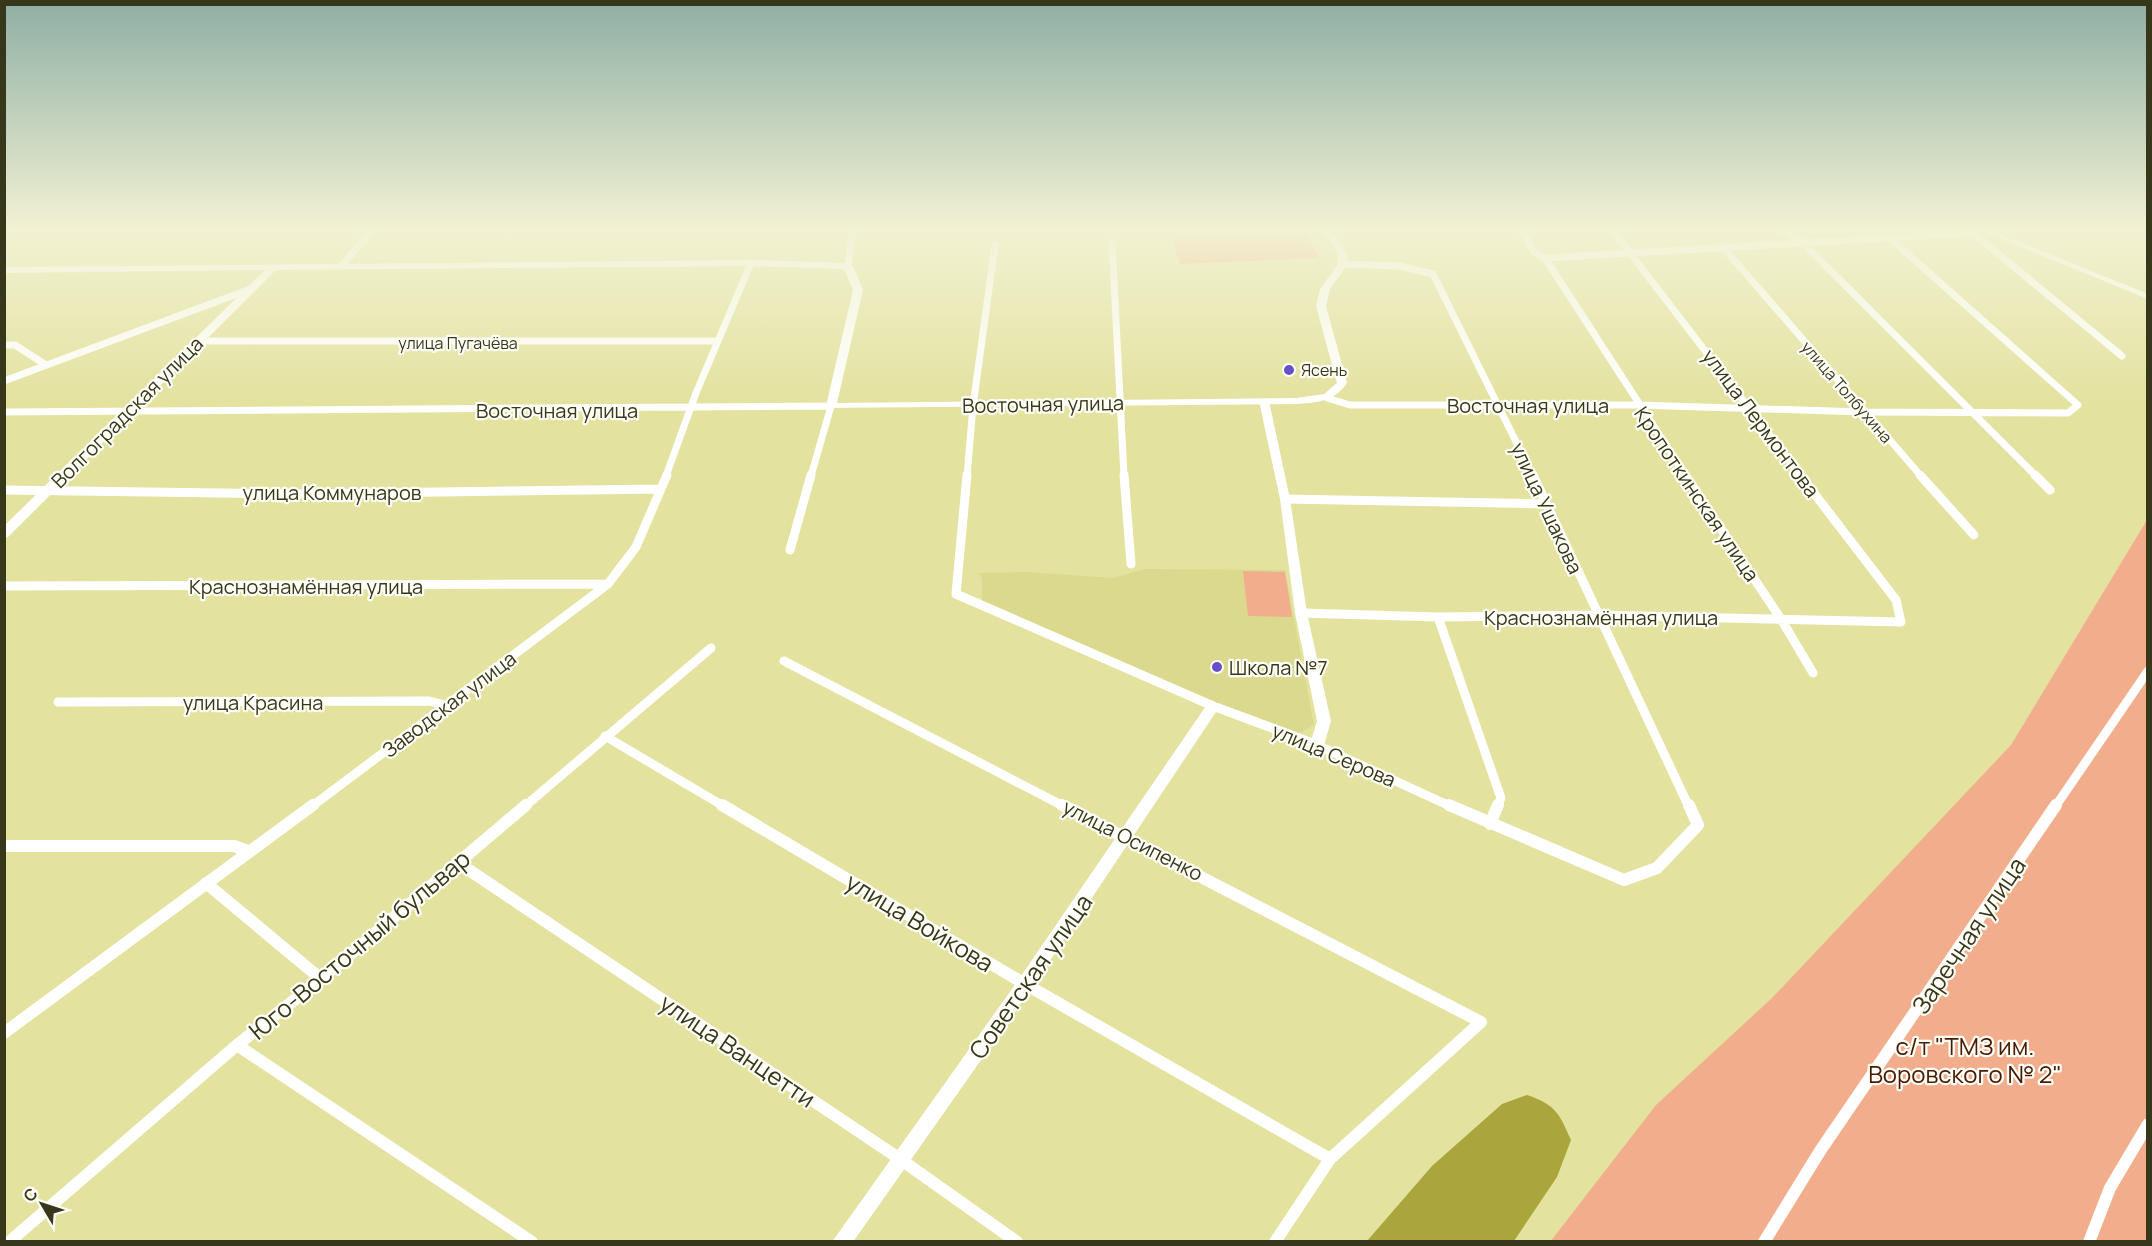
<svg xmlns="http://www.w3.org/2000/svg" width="2152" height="1246" font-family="Manrope,sans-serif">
	<rect width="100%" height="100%" fill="#e3e29f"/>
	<!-- built -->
	<path fill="#dad98e" d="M1145,569L1285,570L1314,725L1299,733L1207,699L982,603V579L979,573L1025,572L1113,578Z"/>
	<!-- green -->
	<path fill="#f2ae8c" d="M1266,228H1304L1319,258L1180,264L1170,232Z
		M2147,520V1241L1550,1242L1656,1105L1772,998L2011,745Z
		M1243,571L1285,572L1292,617L1248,616Z"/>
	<!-- water -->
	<path fill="#aaa63d" d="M1527,1095C1556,1105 1559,1113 1571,1140L1557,1177L1514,1241H1367L1432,1166L1502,1104Z"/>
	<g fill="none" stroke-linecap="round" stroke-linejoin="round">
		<!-- minor-far2 -->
		<path stroke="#fff" stroke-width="7" d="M1521,228L1533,251L1545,258L1686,476
			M1611,228L1801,476
			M1779,228L1800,240L2036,476
			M1974,228L1973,233L2122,356
			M1112,242L1124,476
			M1722,246L1921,476
			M1545,258L1973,233
			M1343,264L1400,266L1433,274L1533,476
			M342,265L374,228
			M848,266L853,228
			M198,341H718
			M4,345H15L46,365
			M4,381L253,288
			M1327,398L1350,405H1638L1863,412L2068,413L2078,405L1891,239
			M4,412L831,406L811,476
			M666,476L696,393L751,263
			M967,476L973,406L995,245"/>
		<!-- minor-far1 -->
		<path stroke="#fff" stroke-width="9" d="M967,475L956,594L1213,706
			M1124,475L1131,564
			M1533,475L1689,807
			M1685,475L1781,619L1813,673
			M1920,475L1974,535
			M2035,475L2050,490
			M4,490L299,494L660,489
			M1285,499L1547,504
			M790,550L811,475
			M4,586L608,584
			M1301,613L1438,617L1597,615L1901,622L1896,600L1800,475
			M1438,617L1501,798L1497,807
			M784,661L1065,807
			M58,702L429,701L448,706
			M605,736L725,807
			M1317,745L1452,807
			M311,807L608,584L636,547L667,475
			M524,807L711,648
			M2055,807L2148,671"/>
		<!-- minor -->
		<path stroke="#fff" stroke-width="12" d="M722,805L1025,984L1330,1159
			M1062,805L1481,1022L1330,1159L1275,1242
			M1449,805L1624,880L1657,868L1698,825L1689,805
			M1490,824L1498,805
			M4,846H234L248,851
			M457,862L900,1159L1017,1242
			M206,883L321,979
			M4,1033L313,805
			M237,1045L532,1242
			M9,1242L237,1045L321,979L526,805
			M1764,1242L1820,1151L2056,805
			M2089,1242L2110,1188L2148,1124"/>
		<!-- tertiary -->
		<path fill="#fff" fill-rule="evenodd" d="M1975,228H1986L2148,294V299Z
			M1264,398L1269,401L1290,499L1307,613L1331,721L1324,745L1322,749L1317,750L1216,712L1031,989L853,1242H832L1019,979L1208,703H1218L1312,738L1317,721L1295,613L1280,499L1259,401Z"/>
		<!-- secondary -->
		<path fill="#fff" fill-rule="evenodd" d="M1321,228H1329L1347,252L1348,264L1330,289L1326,306L1347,383C1335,401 1317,403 1296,404L827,408L826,406L853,290L844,269L751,266L276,270L8,537L4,538V526L265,270L4,273V267L751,260L848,263L853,266L863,290L837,403L1296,398L1324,394L1337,383L1316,306L1320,289L1338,264L1337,252Z"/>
	</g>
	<!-- sky -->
	<linearGradient id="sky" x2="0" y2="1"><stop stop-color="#8faea4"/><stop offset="0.57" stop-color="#f2f2d4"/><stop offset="1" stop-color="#f2f2d4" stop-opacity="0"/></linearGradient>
	<rect width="2152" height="402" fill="url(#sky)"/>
	<!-- markers -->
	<g fill="#674fc8" stroke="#fffff8" stroke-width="2">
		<circle cx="1289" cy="370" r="6"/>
		<circle cx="1217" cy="667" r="6"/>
	</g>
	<g text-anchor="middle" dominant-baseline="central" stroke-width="4.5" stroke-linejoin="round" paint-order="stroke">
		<!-- far-street labels -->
		<g font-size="16" fill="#37371c" stroke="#fffff8">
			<text x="458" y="343">улица Пугачёва</text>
			<text transform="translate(1847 392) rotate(49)">улица Толбухина</text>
		</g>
		<!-- far-poi labels -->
		<g font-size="16" fill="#37371c" stroke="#fffff8" text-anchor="start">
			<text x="1301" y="370">Ясень</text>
		</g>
		<!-- street labels -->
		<g font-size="20" fill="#37371c" stroke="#fffff8">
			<text transform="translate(1043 404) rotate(-1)">Восточная улица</text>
			<text x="1528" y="405">Восточная улица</text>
			<text x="557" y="410">Восточная улица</text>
			<text transform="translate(127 412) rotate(-45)">Волгоградская улица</text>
			<text transform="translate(1761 423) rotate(53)">улица Лермонтова</text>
			<text x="332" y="492">улица Коммунаров</text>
			<text transform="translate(1697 494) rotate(56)">Кропоткинская улица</text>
			<text transform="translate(1547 508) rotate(65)">улица Ушакова</text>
			<text x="306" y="586">Краснознамённая улица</text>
			<text x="1601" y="617">Краснознамённая улица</text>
			<text x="253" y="702">улица Красина</text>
			<text transform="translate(449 704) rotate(-37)">Заводская улица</text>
			<text transform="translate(1334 755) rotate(23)">улица Серова</text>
			<text transform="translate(1133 840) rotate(27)">улица Осипенко</text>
		</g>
		<!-- poi labels -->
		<g font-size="20" fill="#37371c" stroke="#fffff8" text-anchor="start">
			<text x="1229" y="667">Школа №7</text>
		</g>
		<!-- near-street labels -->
		<g font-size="24" fill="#37371c" stroke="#fffff8">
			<text transform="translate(920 922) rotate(31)">улица Войкова</text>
			<text transform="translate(1968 935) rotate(-56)">Заречная улица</text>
			<text transform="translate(359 944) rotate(-40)">Юго-Восточный бульвар</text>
			<text transform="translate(1030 976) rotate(-55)">Советская улица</text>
			<text transform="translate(738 1050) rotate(34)">улица Ванцетти</text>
		</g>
		<!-- near-park labels -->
		<g font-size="24" fill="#471c03" stroke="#fffff8">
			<text x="1965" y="1045">с/т "ТМЗ им.<tspan x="1965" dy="28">Воровского № 2"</tspan></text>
		</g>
	</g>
	<!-- border -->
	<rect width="2152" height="1246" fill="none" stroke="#37371c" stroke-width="12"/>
	<!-- north arrow -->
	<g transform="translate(42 1204) rotate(309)" stroke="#fffff8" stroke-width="4.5" paint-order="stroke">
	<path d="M0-4.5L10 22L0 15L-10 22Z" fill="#37371c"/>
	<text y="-9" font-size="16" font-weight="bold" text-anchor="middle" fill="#37371c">С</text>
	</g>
</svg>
